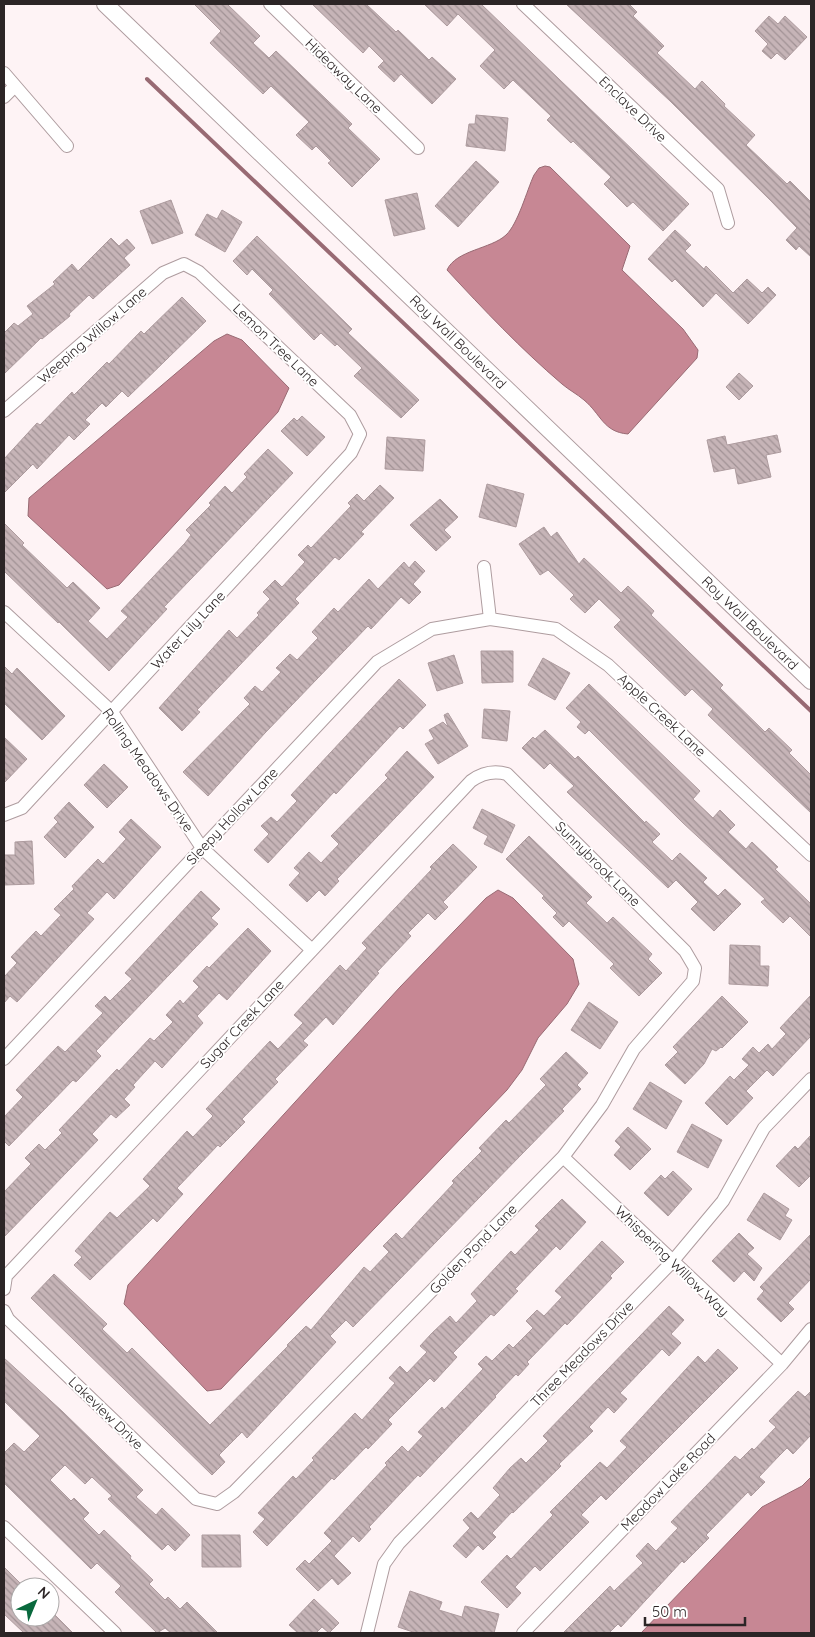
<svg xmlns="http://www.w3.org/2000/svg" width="815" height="1637" font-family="Quicksand,sans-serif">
	<defs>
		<pattern id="building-back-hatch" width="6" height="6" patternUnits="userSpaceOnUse" patternTransform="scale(1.25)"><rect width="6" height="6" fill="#c6b4b7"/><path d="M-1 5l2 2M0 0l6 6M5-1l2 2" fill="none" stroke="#a19295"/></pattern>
	</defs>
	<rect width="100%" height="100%" fill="#fef3f5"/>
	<!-- water -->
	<path fill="#c78794" stroke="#986a73" d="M545,166L550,167L630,246L622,270L683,329L698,350L697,358L628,434C603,432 601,414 584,400C577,394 569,390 562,384C521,349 484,310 447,270C456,250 491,249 506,235C518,224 527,190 534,175L539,168Z
		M227,334L242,340L289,388L278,412L119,585L107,589L28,516L29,498L214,341Z
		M498,890L513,898L573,959L579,984L567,1004L538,1038L522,1070L507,1090L221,1389L207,1391L124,1304L128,1285L400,987L486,898Z
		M811,1477V1633H641L762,1507L802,1486Z"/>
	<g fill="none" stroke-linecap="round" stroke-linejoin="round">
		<!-- stream -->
		<path stroke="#986a73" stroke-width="4" d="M147,79L811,711"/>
	</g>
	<!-- building -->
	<path fill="url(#building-back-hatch)" stroke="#ad9b9e" d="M194,4H227L260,36L253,43L269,58L276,51L352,124L348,128L380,159L352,187L328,163L331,161L316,146L312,150L296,135L309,122L271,86L263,94L210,43L221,31Z
		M312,4H366L396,32L398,30L429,60L432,57L456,79L432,104L401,74L394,82L378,67L384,61L369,46L363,53Z
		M424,4H481L689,204L663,231L633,202L627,207L604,184L611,177L573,141L571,143L547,120L551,116L513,80L504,89L480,66L495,50L458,14L447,26Z
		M566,4H629L637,12L633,16L664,46L657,53L695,89L702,81L725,104L724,106L755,135L746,145L787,184L790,181L811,202V257L799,246L796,250L786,240L797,228L771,201L670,101Z
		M769,16L778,24L785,16L807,37L785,60L777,53L771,59L762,51L768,44L755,31Z
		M476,115L508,118L505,151L466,146L469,124H475Z
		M476,161L499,182L458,227L435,206Z
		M417,193L425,229L394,236L385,200Z
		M171,200L183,233L152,244L140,211Z
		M222,210L242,222L225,252L195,235L207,214L217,219Z
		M675,230L691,245L685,251L704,269L706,266L733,293L747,279L762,293L768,287L776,295L748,324L716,293L703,307L675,279L672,282L648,259Z
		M257,236L352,329L348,333L419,400L401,418L354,376L362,368L337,344L335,346L321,333L314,340L269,294L273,290L252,269L247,275L233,261Z
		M111,238L119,246L127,239L135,248L124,258L130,265L93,299L89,295L69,314L70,316L42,339L41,338L4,374V333L14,323L18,326L33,314L27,306L55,284L53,282L72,264L78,271Z
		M182,297L206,321L128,397L122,391L106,407L102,403L85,420L90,424L74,440L69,435L37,469L33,464L4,493V459L37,423L40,425L72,392L74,395L107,362L109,364L141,331L144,334Z
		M739,373L753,386L739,400L726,387Z
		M302,416L325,437L307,456L281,431L294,418L297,421Z
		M777,435L781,452L766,455L771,477L738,484L735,468L714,472L707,440L725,436L727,445Z
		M387,437L425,440L423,471L385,469Z
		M268,449L293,473L164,607L167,609L109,671L59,622L58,623L4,571V523L24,543L22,545L67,588L73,582L100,608L88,621L107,639L128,617L121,611L185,543L191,535L186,530L211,505L209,503L225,486L232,493L247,477L244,474Z
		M487,484L524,494L516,527L479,517Z
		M380,485L394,498L361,532L364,534L339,560L335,557L295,599L299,603L197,710L200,712L182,731L159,708L229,630L237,638L259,615L257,613L270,599L263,592L275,580L282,587L305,562L298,555L308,545L311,548L351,506L348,503L357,494L364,501Z
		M440,499L458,517L444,530L451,537L436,551L410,525Z
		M544,527L551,537L557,532L579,564L584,558L621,593L628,586L654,611L651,615L723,685L720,688L765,732L769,728L792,750L789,753L811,775V813L708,715L713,709L692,689L685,696L614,627L621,620L599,599L585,613L570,599L574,595L548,570L540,575L519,544Z
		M415,561L425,571L413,584L421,592L409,604L401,597L371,629L368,626L265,733L208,796L183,772L250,704L244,698L255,686L262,692L281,672L276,668L290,654L297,660L318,638L312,632L334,608L338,612L369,579L378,589L404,562L409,568Z
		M481,651H513V682L482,683Z
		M454,655L463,683L437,691L428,663Z
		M543,658L570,673L555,700L528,685Z
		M4,666L12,674L17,668L65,716L42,740L4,703Z
		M399,679L426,705L403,729L400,726L336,794L334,792L268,863L254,850L269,834L261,826L271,817L277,822L297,801L291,795Z
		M589,684L700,791L693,799L713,818L720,810L735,825L728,832L746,849L752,842L778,867L775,869L811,904V937L790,916L783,923L761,902L765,899L683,823L589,730L585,734L577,727L581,722L566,708Z
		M484,709L510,711L507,741L482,738Z
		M448,713L468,746L438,764L425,744L434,739L429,730L443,722L448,727L444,715Z
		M545,730L575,759L578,756L645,823L646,821L660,834L652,842L672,861L680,853L707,878L703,882L718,896L725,889L741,904L714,931L691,909L698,902L676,880L668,888L567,792L574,786L550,763L544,769L522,748L533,737L535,739Z
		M4,737L27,759L4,783Z
		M407,751L434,777L337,879L339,881L325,896L319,890L307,902L289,885L300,873L294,868L309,852L321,863L339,844L331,836L388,778L385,775Z
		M104,764L128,787L107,808L84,785Z
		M69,802L94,827L65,858L44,837L58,822L54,818Z
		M482,809L515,825L502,853L484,844L488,836L473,828Z
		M131,819L161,847L114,899L107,892L87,913L94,919L17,1002L10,996L4,1003V977L17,963L11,957L36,931L41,936L61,915L54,909L74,889L72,886L98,859L103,864L126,839L119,832Z
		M529,836L592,897L586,903L607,923L613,917L652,954L648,959L662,973L639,996L610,968L614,964L569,921L563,927L553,917L557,913L542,898L544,896L506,859Z
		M32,841L34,884L4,885V855H15V842Z
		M453,844L477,867L443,902L448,907L435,920L428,913L408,933L411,936L377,972L379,973L333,1025L326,1017L303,1041L308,1045L275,1079L278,1082L242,1119L245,1122L220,1147L218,1145L177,1188L183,1194L157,1222L153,1218L90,1280L74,1265L82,1257L75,1251L110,1212L117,1218L150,1186L143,1179L187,1131L193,1137L213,1116L206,1109L270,1041L278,1049L303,1023L294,1015L340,965L346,971L367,948L362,943L432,869L430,867Z
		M201,891L220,909L211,918L218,924L96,1051L101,1056L76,1082L73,1080L9,1146L4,1141V1117L23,1097L16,1090L58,1046L65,1052L103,1013L95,1006L105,996L110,1001L132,979L125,973Z
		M248,928L271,951L227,1000L219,993L197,1016L203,1023L162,1068L155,1061L133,1085L135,1087L124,1099L130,1105L116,1118L111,1114L92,1134L98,1140L4,1237V1192L31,1164L25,1158L39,1144L45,1150L62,1133L59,1130L117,1069L119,1071L150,1038L154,1041L173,1022L166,1015L180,1000L183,1004L199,987L193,981L207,966L209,968Z
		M730,945L760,946V966H769L768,986L729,984Z
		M811,995V1036L773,1076L767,1070L746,1091L753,1098L727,1125L705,1103L730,1076L734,1080L749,1065L742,1059L753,1047L759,1053L768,1044L772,1049L786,1034L780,1028Z
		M722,996L748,1022L722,1048L721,1047L716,1051L712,1049L704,1064L685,1084L665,1065L678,1052L673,1047Z
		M589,1002L618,1022L600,1049L571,1030Z
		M566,1052L588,1073L577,1085L581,1089L562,1109L564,1111L353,1327L346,1320L330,1336L336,1342L247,1438L242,1432L219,1455L225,1462L212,1475L31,1298L54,1274L107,1324L102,1329L127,1353L132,1348L210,1425L288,1346L287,1345L306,1326L311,1330L364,1267L370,1272L389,1252L383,1246L396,1233L402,1239L424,1215L454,1183L452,1181L482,1151L479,1148L506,1120L509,1123L546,1085L540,1079Z
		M650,1082L682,1101L666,1129L633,1109Z
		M692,1124L722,1140L708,1168L677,1152Z
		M628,1127L651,1149L630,1170L614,1155L621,1147L615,1141Z
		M811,1135V1175L799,1187L776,1166L795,1146L798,1149Z
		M673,1171L692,1189L668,1216L644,1193L661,1175L665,1179Z
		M764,1193L789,1209L785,1216L792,1220L780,1240L747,1220Z
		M562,1199L586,1222L560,1250L556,1246L515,1289L518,1291L494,1316L491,1314L453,1353L457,1357L434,1382L430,1378L388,1420L392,1424L368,1449L366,1447L334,1480L332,1478L267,1546L253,1532L265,1519L258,1513L293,1476L296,1479L314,1460L312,1458L355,1413L362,1420L395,1383L389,1378L400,1366L407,1373L427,1352L420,1346L432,1333L450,1316L456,1323L477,1301L471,1294L511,1251L515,1255L539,1230L535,1226Z
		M739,1233L754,1248L747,1254L762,1268L754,1281L744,1271L734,1282L712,1261Z
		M811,1234V1279L788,1303L794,1309L781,1322L757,1299L764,1291L760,1287Z
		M602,1241L624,1262L610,1276L612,1278L567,1325L565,1323L527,1362L529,1364L518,1376L516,1374L495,1396L496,1397L420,1477L418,1475L400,1494L369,1527L371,1529L359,1542L353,1536L334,1556L351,1573L338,1585L332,1578L318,1591L296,1569L305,1560L309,1564L332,1541L324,1533L387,1465L385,1463L402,1446L408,1452L423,1436L418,1432L442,1407L444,1410L483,1369L478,1364L486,1356L492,1361L509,1344L513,1348L533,1328L526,1321L537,1310L544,1316L562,1297L555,1291Z
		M669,1306L684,1320L671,1334L681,1343L669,1356L662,1349L620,1393L627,1399L614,1413L608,1407L589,1427L593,1431L559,1464L561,1466L513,1513L512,1512L492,1533L496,1537L483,1550L478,1545L466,1558L453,1546L470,1528L463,1520L471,1512L478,1519L500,1495L493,1488L510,1468L521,1458L526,1463L548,1441L543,1436Z
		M718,1349L738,1368L606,1500L601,1495L581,1515L589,1522L540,1571L535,1566L515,1587L521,1593L507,1608L481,1582L507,1555L511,1559L553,1515L550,1512L600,1462L607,1468L627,1447L620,1441L698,1356L705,1363Z
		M4,1358L63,1412L143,1490L136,1497L156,1515L162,1508L190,1535L175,1551L168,1544L162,1550L108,1499L112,1496L92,1477L85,1484L65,1465L50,1480L71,1501L74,1498L89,1513L83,1519L99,1535L104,1530L131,1556L130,1558L153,1580L149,1584L165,1600L168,1597L180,1609L187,1602L218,1633H171L165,1628L157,1633L115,1592L121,1586L97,1563L91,1569L4,1483V1453L14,1443L24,1452L40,1436L4,1401Z
		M798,1391L805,1397L811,1391V1435L793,1454L787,1448L779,1456L759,1477L765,1482L751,1496L748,1492L706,1535L709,1538L684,1563L682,1561L621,1627L618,1624L609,1633H563L610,1586L614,1591L643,1563L636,1556L648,1543L656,1551L678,1528L671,1522L735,1456L740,1460L752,1448L754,1450L776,1427L769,1421Z
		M202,1535H240L241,1567H202Z
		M4,1567L20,1583V1617H50L52,1612L73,1633H24L4,1614Z
		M410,1591L442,1602L439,1610L462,1617L465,1606L499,1614L494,1633H416L398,1627Z
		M314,1599L339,1623L329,1633L322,1627L316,1633H298L289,1625Z"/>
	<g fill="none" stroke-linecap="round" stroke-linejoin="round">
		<!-- minor casing -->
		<g stroke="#ae9c9f" stroke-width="14">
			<path id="minor" d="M270,4L418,148
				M523,4L718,189L728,223
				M4,73L67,146
				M4,97L15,86
				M4,411L163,273L184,264L199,272L350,415L360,434L351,453L22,808L4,815
				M484,567L490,619
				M4,612L112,712L202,848L312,950
				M4,1059L377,662L432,629L490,619L556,629L608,665L811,855
				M563,1157L782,1364
				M4,1289L6,1276L471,781C482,773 493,770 507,774L685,951L695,968L693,981L634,1049L602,1105L563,1157L234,1492L217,1504L196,1499L8,1319L4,1311
				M4,1527L115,1633
				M367,1633L384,1564L399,1543L672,1262L723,1201L764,1128L811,1079
				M523,1633L782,1364L811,1329"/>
		</g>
		<!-- tertiary casing -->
		<g stroke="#ae9c9f" stroke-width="18">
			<path id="tertiary" d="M105,4L811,681"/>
		</g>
		<!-- minor -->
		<use href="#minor" stroke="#fff" stroke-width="12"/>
		<!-- tertiary -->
		<use href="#tertiary" stroke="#fff" stroke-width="16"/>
	</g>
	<g text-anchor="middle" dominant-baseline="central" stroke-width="4" stroke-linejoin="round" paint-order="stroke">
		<!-- street labels -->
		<g font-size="14" fill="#2c2526" stroke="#fff">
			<text transform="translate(344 76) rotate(44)">Hideaway Lane</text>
			<text transform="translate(633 109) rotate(44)">Enclave Drive</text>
			<text transform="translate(92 335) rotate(-41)">Weeping Willow Lane</text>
			<text transform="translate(458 342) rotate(44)">Roy Wall Boulevard</text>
			<text transform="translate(276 345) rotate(44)">Lemon Tree Lane</text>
			<text transform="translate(750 623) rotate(44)">Roy Wall Boulevard</text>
			<text transform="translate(188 630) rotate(-47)">Water Lily Lane</text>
			<text transform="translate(662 715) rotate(43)">Apple Creek Lane</text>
			<text transform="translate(148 770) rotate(55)">Rolling Meadows Drive</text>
			<text transform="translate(232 816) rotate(-47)">Sleepy Hollow Lane</text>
			<text transform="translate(598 864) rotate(45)">Sunnybrook Lane</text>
			<text transform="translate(242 1024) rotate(-47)">Sugar Creek Lane</text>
			<text transform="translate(473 1249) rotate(-46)">Golden Pond Lane</text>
			<text transform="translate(672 1261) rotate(44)">Whispering Willow Way</text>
			<text transform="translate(582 1354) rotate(-46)">Three Meadows Drive</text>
			<text transform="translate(106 1413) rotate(44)">Lakeview Drive</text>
			<text transform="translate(668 1482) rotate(-46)">Meadow Lake Road</text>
		</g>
	</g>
	<!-- border -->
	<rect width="815" height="1637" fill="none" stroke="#2c2526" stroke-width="10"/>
	<!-- north arrow -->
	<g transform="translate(35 1602) rotate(44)"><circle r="24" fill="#ffffff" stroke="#aba8a8"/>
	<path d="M0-4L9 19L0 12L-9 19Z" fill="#09693d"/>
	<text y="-8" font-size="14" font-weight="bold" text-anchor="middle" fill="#2c2526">N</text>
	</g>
	<!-- scale -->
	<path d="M645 1617v8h100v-8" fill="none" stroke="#2c2526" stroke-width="2.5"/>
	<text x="652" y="1617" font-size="15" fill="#2c2526" stroke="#ffffff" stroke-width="4" paint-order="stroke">50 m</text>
</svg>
